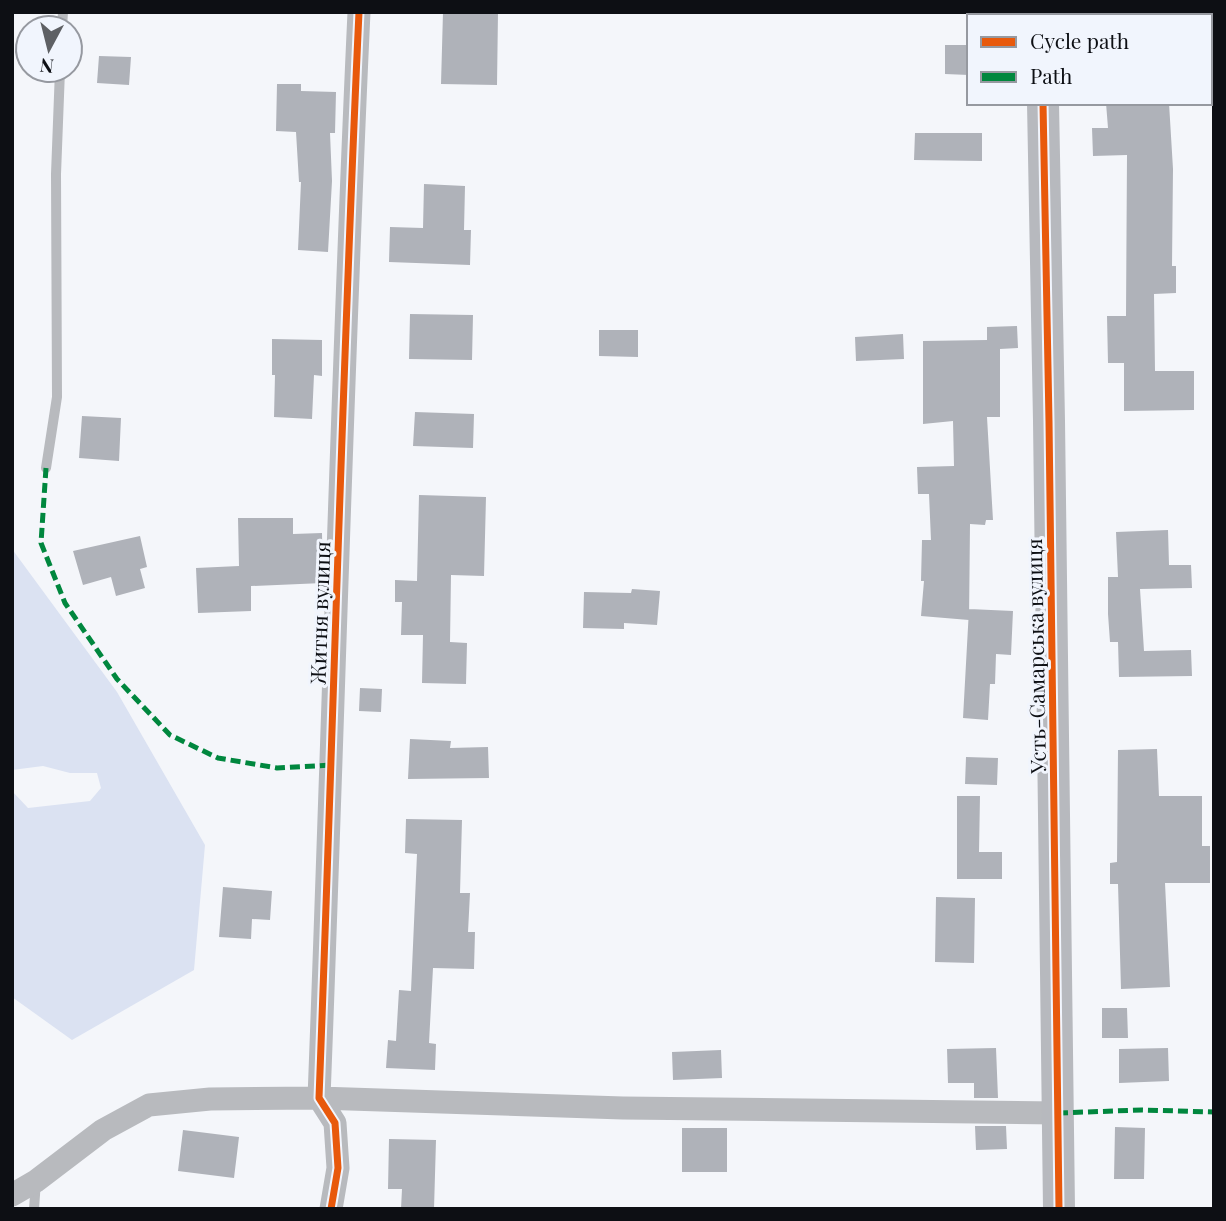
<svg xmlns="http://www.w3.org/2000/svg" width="1226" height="1221" font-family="'Playfair Display',serif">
	<rect width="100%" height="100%" fill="#f4f6fa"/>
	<!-- green -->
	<path fill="#dbe2f2" d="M12,549L117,692L205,845L194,970L72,1040L12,997V791L28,808L90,801L101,788L97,773H70L43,766L12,770Z"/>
	<!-- building -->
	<path fill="#afb2b9" d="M443,12H498L497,85L441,84Z
		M945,45H969V75L945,74Z
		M99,56L131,57L129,85L97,83Z
		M277,84H301V91L336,92L335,133H330L332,181L328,252L298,250L301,182H299L296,132L276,131Z
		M1106,103H1169L1173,169L1172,266H1176V293L1154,294L1155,371H1194V410L1124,411V363H1108L1107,316H1126L1127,155L1093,156L1092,128H1108Z
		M915,133H982V161L914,160Z
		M424,184L465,186L464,230H471L470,265L389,262L390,227L423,228Z
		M410,314L473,315L472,360L409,359Z
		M1017,326L1018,348L1000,349V417H987L993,520H986L985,525L970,524L969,620L921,616L924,581H921L922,540H931L929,494H918L917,467L954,466L953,421L923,424V341L987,340V327Z
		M599,330H638V357L599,356Z
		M903,334L904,359L856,361L855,337Z
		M272,339L322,340V376L314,375L312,419L274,417L275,375H272Z
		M415,412L474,414L473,448L413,446Z
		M82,416L121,418L119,461L79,458Z
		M419,495L486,497L484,576L451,575L450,642L467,643L466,684L422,683L423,635H401L402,602H395V580L417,581Z
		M238,518H293V534L322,533L323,583L251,586V611L198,613L196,568L239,566Z
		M1168,530L1169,565H1191L1192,588L1140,589L1144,651L1191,650L1192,676L1119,677L1118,642H1110L1108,614V577H1118L1116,532Z
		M140,536L147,567L140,569L145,588L116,596L111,577L83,585L73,551Z
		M632,589L660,591L657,625L624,623V629L583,628L584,592L631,593Z
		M969,609L1013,611L1011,655L996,654L995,684H990L988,720L963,718Z
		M360,688L382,689L381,712L359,711Z
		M410,739L451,741L450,748L488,747L489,778L408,779Z
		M1157,749L1159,796H1202V846H1210V883H1165L1170,987L1121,989L1118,884H1110V863L1117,862L1118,750Z
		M966,757L998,758L997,785L965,784Z
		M957,796H980L979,852H1002V879H957Z
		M406,819L462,820L460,893H470L468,932H475L474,969L433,968L429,1043L436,1044L435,1070L386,1068L388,1040L396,1041L399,990L411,991L417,854L405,853Z
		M223,887L272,891L270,920L252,919L251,939L219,937Z
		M936,897L975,898L974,963L935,962Z
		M1102,1008H1127L1128,1038H1102Z
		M996,1048L998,1098H974V1083H948L947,1049Z
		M1168,1048L1169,1081L1119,1083V1049Z
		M721,1050L722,1078L673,1080L672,1052Z
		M975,1126H1006L1007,1149L976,1150Z
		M1115,1127L1145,1128L1144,1179H1114Z
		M682,1128H727V1172H682Z
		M183,1130L239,1137L234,1178L178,1171Z
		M389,1139L436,1140L434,1209H401L402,1189H388Z"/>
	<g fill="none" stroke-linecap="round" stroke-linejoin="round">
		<!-- lane -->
		<path stroke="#b8babe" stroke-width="10" d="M62,28L63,12
			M46,468L57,397L56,174L60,70
			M34,1209L36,1181"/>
		<!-- street -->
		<path stroke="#b8babe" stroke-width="23" d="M12,1195L36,1181L103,1130L149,1105L210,1099L319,1098L623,1108L1058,1113
			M331,1209L338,1168L335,1123L319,1098C333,736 342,374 359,12"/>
		<!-- secondary -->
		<path stroke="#b7b9be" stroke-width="32" d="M1041,12V16
			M1043,103L1049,421L1059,1209"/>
		<!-- quiet -->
		<path stroke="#00873e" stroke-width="5" stroke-dasharray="10 5" stroke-linecap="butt" d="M46,468L41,543L65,603L117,679L170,735L218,758L277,768L332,765
			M1058,1113L1142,1110L1214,1112"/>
		<!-- cycleway casing -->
		<g stroke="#f1f5fd" stroke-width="11">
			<path id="cycleway" d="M1043,103L1049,421L1059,1209
				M331,1209L338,1168L335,1123L319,1098C333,736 342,374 359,12"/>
		</g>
		<!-- cycleway -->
		<use href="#cycleway" stroke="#e8590c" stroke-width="7"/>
	</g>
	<g text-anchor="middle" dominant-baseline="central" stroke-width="6" stroke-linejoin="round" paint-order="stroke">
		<!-- street labels -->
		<g font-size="21" fill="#0d0f14" stroke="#f1f5fd">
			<text transform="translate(319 613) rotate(-88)">Житня вулиця</text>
			<text transform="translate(1035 656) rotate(-91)">Усть-Самарська вулиця</text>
		</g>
	</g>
	<!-- border -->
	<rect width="1226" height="1221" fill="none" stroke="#0d0f14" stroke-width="28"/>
	<!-- legend -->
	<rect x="967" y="14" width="245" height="91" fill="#f1f5fd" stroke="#9699a0" stroke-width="2"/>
	<rect x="981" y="37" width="35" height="10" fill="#e8590c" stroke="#9699a0" stroke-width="2"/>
	<text x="1030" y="49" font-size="21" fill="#0d0f14">Cycle path</text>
	<rect x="981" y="72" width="35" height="10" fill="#00873e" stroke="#9699a0" stroke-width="2"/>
	<text x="1030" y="84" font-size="21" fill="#0d0f14">Path</text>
	<!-- north arrow -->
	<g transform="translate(49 49) rotate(187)"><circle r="33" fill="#f1f5fd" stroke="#9699a0" stroke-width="2"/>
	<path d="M0-5L12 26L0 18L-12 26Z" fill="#5e6064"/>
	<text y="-10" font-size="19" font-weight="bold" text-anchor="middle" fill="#0d0f14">N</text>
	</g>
</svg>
